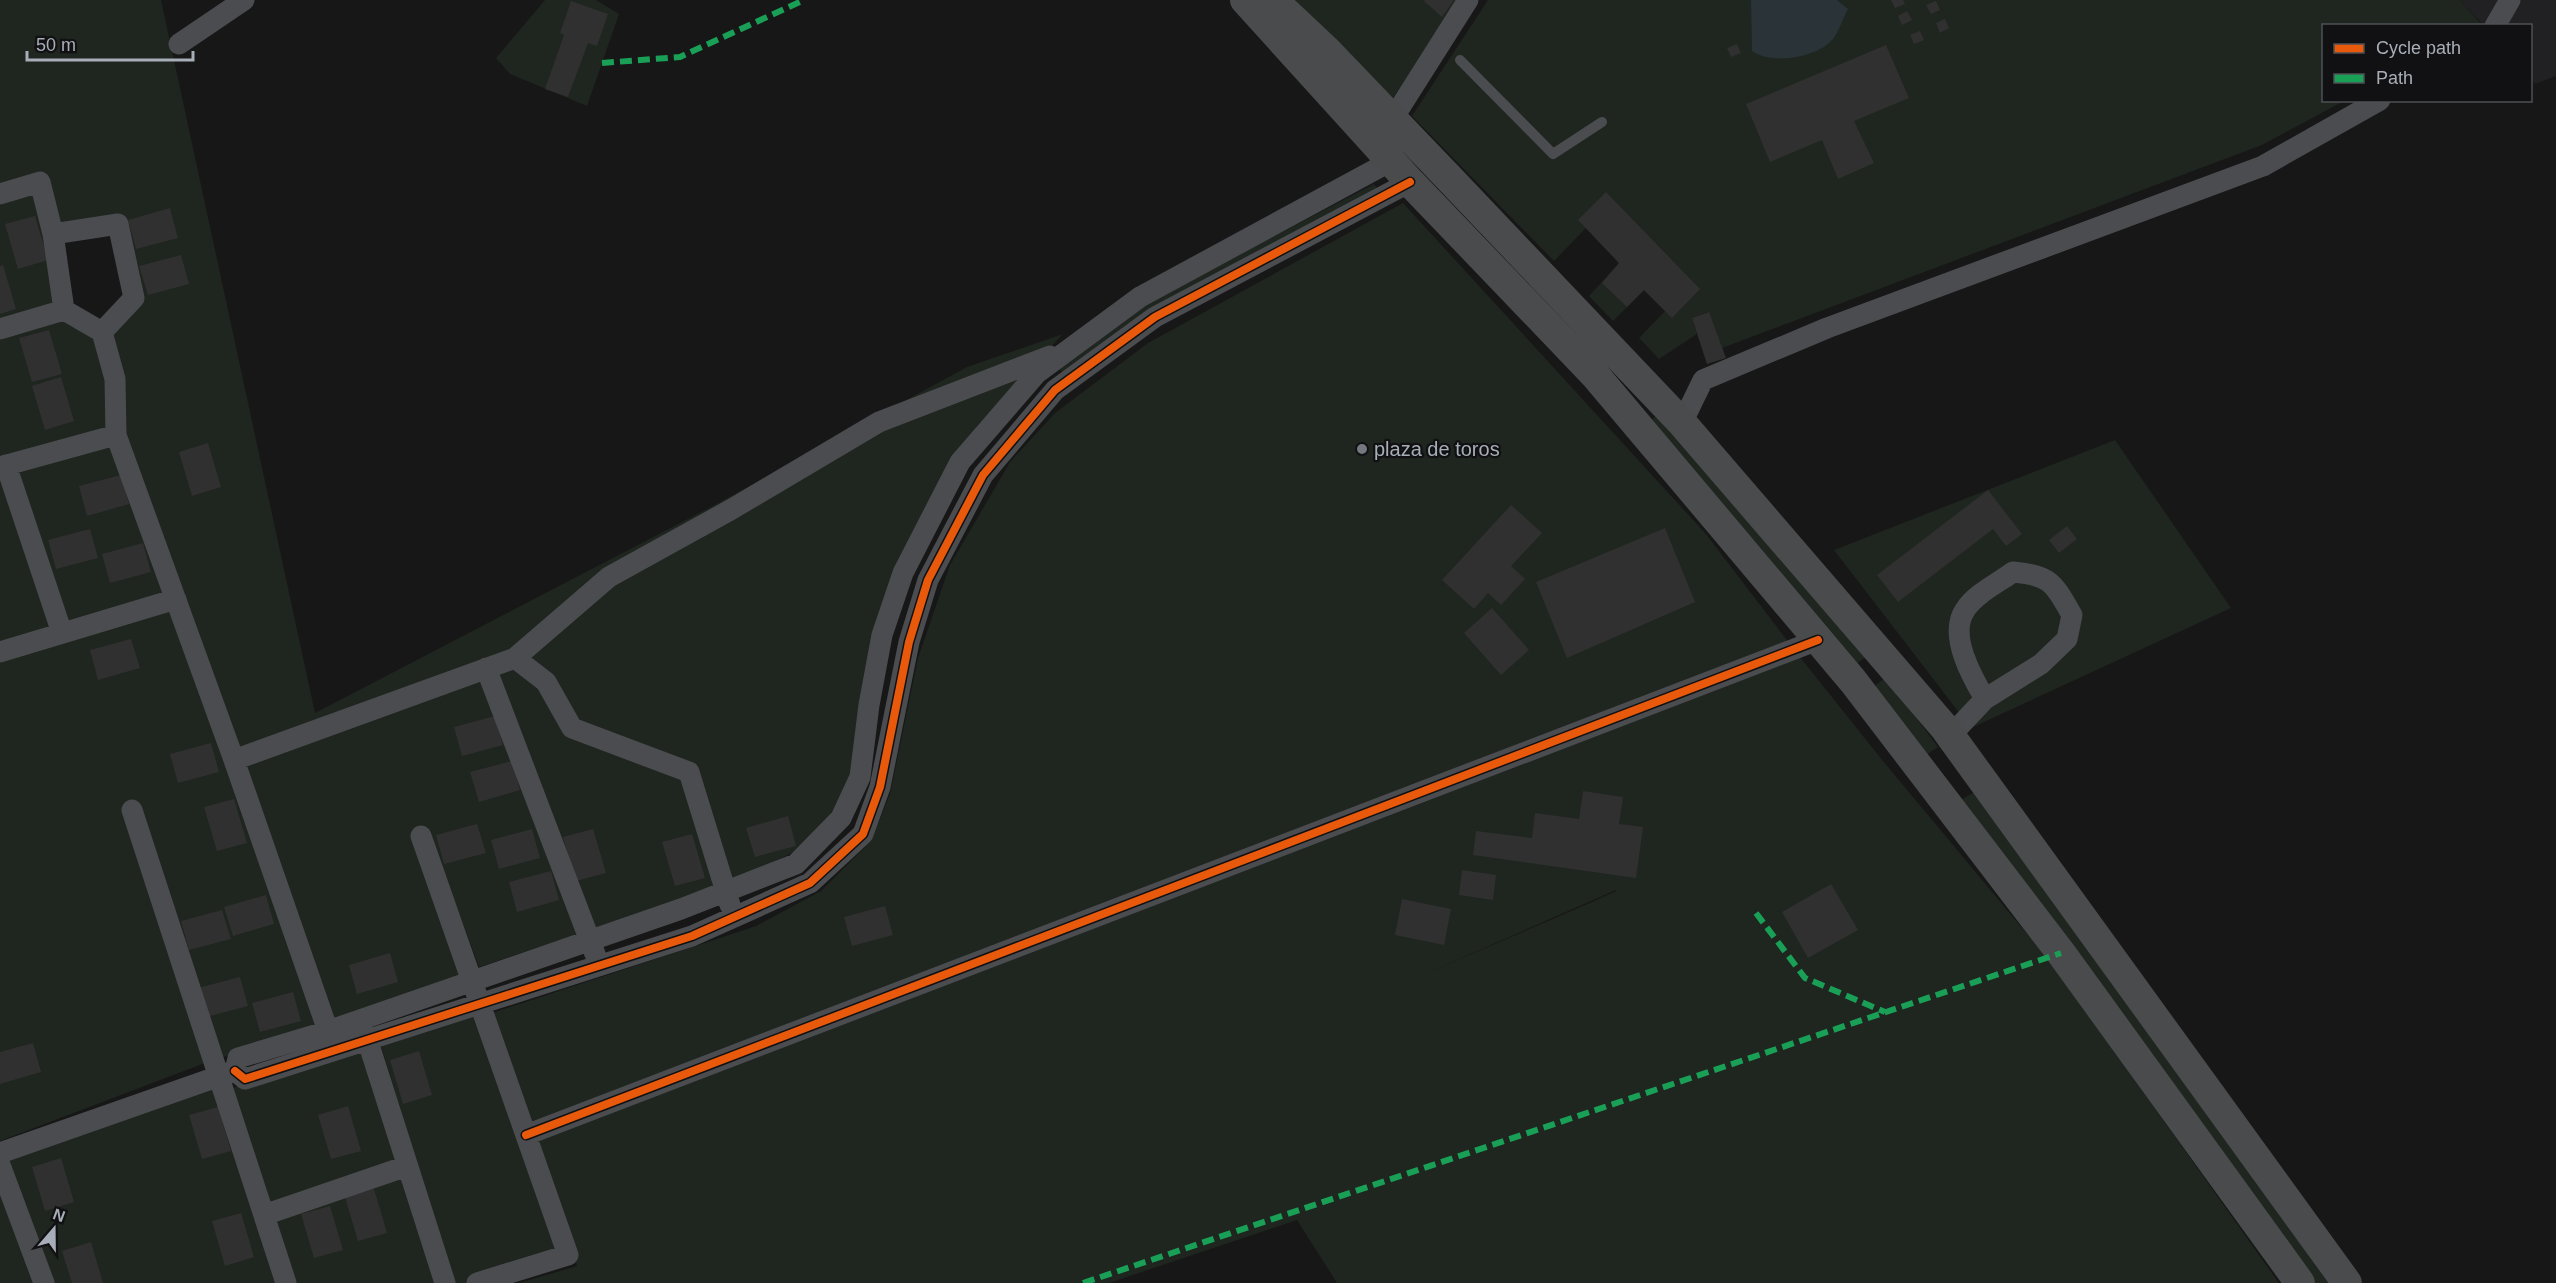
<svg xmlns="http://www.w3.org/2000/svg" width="2556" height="1283" font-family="Helvetica,sans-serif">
	<rect width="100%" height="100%" fill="#171717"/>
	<!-- built -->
	<path fill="#212123" d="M2460,0H2556V76L2535,84L2531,79L2530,26L2483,25Z"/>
	<!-- green -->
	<path fill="#1f251f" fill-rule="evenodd" d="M0,0H161L315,713L711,507L967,367L1063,334L978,425L908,542L846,795L826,825L794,852L729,883L694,768L575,724L516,653L239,753L123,434L108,334L138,301L121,218L58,229L43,179L0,188Z
		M545,0H596L619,14L587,106L510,74L496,58Z
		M1295,0H1460L1393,98Z
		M1488,0H2460L2482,25L2324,26V100L2344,101L2262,145L1722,348L1708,312L1692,318L1697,334L1659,359L1639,338L1665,311L1644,290L1613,321L1589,296L1619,263L1586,228L1554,261L1412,116Z
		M1374,184L1378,189L1065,374L1058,369L1141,306Z
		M37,189L58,303L0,320V202Z
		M1403,203L1706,534L1796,652L1883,761L2053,965L2279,1283H1337L1297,1220L1109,1283H519L577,1266L492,1013L756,926L821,891L871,841L890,794L918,658L950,565L1010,462L1055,413L1148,343ZM1529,760L1425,802L1088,930ZM1616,891L1592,902L1423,975L1616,890Z
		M63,315L97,336L110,383V429L0,460V336Z
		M1659,413L1867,656L1855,665L1650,421Z
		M2115,440L2231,608L1971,728L1834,550Z
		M111,441L319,1026L205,1063L0,1141V472Z
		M514,664L542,688L568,733L684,778L719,886L592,931L492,672Z
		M483,674L581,933L479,967L428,829L467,975L330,1022L243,763Z
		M1886,677L1938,747L1926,755L1873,687Z
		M1976,791L2335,1283H2313L1961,800Z
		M481,1013L566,1260L475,1283H454L381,1046Z
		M362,1046L402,1163L269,1208L233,1088Z
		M215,1084L282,1283H51L3,1157Z
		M404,1173L441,1283H295L273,1219Z
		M0,1181L37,1283H0Z"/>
	<!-- water -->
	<path fill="#2a3338" d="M1751,0H1837L1848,9C1843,18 1839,31 1833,39C1817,58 1772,65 1752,51Z"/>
	<!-- building -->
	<path fill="#303031" d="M1425,0H1454L1442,17L1424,1Z
		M1891,0H1903L1905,4L1895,8Z
		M571,1L608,14L597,46L588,43L568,97L545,89L564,35L560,33Z
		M1936,1L1940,10L1931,14L1926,5Z
		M1907,11L1912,20L1902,25L1898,16Z
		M1945,19L1949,28L1940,33L1936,23Z
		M1920,31L1924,40L1914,44L1910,35Z
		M1737,44L1741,53L1731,57L1727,48Z
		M1886,45L1909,98L1854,121L1874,163L1838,179L1822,140L1770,162L1746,104Z
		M1606,192L1700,289L1672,318L1644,290L1627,307L1602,283L1619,263L1578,220Z
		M170,208L178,238L136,249L128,220Z
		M35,216L48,260L18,269L5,224Z
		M181,255L189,284L148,295L139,266Z
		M3,265L16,309L0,314V266Z
		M1709,312L1726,358L1707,364L1692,318Z
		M49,330L62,374L32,382L19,338Z
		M61,377L74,421L45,430L32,386Z
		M208,443L221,487L192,496L179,452Z
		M121,475L129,504L87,516L79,486Z
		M1988,490L2022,534L2006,546L1993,529L1898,602L1877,575Z
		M1511,505L1542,533L1511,566L1525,579L1501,605L1488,593L1474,609L1442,580Z
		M2067,526L2077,539L2059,553L2049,540Z
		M1665,528L1695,602L1567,658L1536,582Z
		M90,529L98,558L56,569L48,540Z
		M143,543L151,572L110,583L102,554Z
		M1492,608L1529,650L1501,675L1464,633Z
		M131,639L140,668L98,680L90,650Z
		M495,716L503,745L462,756L454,727Z
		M211,743L219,772L178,783L170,754Z
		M512,761L520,790L479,802L470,772Z
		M1583,791L1623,797L1619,824L1643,827L1636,878L1473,855L1476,831L1532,838L1535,813L1579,819Z
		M234,799L247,843L217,851L204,807Z
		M788,816L796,846L755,857L746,828Z
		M477,824L486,853L444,864L436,835Z
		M532,829L540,858L499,869L491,840Z
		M593,829L606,873L576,881L563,837Z
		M692,834L705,878L675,886L662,842Z
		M1462,870L1496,875L1493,900L1459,895Z
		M551,871L559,900L517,912L509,882Z
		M1831,884L1858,930L1808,958L1782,912Z
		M266,895L274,924L233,936L224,907Z
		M1402,899L1451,909L1444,945L1395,935Z
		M885,906L893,935L852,946L844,917Z
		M222,910L231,939L189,950L181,921Z
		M390,953L398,982L357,994L349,965Z
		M240,977L248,1006L206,1017L198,988Z
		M293,992L301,1021L260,1032L252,1003Z
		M33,1043L41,1072L0,1084V1052Z
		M419,1051L432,1095L403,1104L390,1060Z
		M348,1106L361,1151L331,1159L318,1115Z
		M218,1107L231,1151L202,1159L189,1115Z
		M61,1158L74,1202L45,1211L32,1167Z
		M374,1189L387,1233L358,1241L345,1197Z
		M330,1206L343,1250L314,1258L301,1214Z
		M241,1213L254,1257L225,1266L212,1221Z
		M91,1242L103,1283H72L62,1251Z"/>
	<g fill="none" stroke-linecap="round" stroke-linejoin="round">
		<!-- lane -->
		<path stroke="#4b4c4f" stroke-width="10" d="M1460,60L1553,154L1602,122"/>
		<!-- street -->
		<path stroke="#4b4c4f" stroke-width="21" d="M2495,26L2510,0
			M179,44L244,0
			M1392,120L1468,0
			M0,194L40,182L53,234L64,310L102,332L115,379L116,435L234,760L328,1031
			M53,234L118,224L134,298L102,332
			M0,329L64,310
			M1682,423L1703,380L1827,328L2263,166L2380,100
			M6,465L62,633
			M0,467L116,435
			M0,652L176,599
			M515,658L546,682L572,728L689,772L730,905
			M486,668L595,954
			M1950,736L1985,699L2041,664L2067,639L2072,615C2054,584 2051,575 2013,572C1998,583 1975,594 1965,610C1948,635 1972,677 1985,699
			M234,760L515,658L609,577L732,509L879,422L1050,356
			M132,810L286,1283
			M421,836L568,1255L477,1283
			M363,1026L445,1283
			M235,1071L245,1079L692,936L810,883L863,834L880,787L909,642L928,580L983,475L1055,390L1155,317L1410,182
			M235,1071L238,1058L328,1031L681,909L796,864L841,818L860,777L869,705L882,635L903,573L960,462L1037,373L1140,297L1391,161
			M526,1135L1818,640
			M0,1153L231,1072
			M0,1165L44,1283
			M264,1215L407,1166"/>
		<!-- secondary -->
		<path stroke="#4a4b4d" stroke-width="30" d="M1245,0L1410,182L1595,375L1853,681L2061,953L2300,1283
			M1273,0L1327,51L1448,177L1682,423L1944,727L2347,1283"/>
		<!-- quiet -->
		<path stroke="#1a9f57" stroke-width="6" stroke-dasharray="12 6" stroke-linecap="butt" d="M602,63L680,57L804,0
			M1756,913L1805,978L1885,1012
			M1083,1283L2061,953"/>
		<!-- cycleway casing -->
		<g stroke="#111113" stroke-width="11">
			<path id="cycleway" d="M235,1071L245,1079L692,936L810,883L863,834L880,787L909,642L928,580L983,475L1055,390L1155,317L1410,182
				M526,1135L1818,640"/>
		</g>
		<!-- cycleway -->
		<use href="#cycleway" stroke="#e8590c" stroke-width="8"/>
	</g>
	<!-- markers -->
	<circle fill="#75797f" stroke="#111113" stroke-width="2" cx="1362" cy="449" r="6"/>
	<g text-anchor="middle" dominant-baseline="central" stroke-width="4.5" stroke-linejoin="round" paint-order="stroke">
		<!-- poi labels -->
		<g font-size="20" fill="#a8aeb7" stroke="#111113" text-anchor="start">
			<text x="1374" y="449">plaza de toros</text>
		</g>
	</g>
	<!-- legend -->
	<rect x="2322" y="24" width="210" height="78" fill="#111113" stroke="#4d5055" stroke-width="1.5"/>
	<rect x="2334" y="44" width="30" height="9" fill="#e8590c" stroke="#4d5055" stroke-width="1.5"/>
	<text x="2376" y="54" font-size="18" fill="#a8aeb7">Cycle path</text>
	<rect x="2334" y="74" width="30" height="9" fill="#1a9f57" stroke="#4d5055" stroke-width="1.5"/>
	<text x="2376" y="84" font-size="18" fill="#a8aeb7">Path</text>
	<!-- north arrow -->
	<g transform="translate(54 1229) rotate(20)" stroke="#111113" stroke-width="4.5" paint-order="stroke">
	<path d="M0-4.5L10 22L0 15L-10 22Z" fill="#a8aeb7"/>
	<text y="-9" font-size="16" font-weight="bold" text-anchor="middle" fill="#a8aeb7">N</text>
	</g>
	<!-- scale -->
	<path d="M27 51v9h166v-9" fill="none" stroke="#a8aeb7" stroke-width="3"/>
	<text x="36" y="51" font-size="18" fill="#a8aeb7" stroke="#111113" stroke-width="4.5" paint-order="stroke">50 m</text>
</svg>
